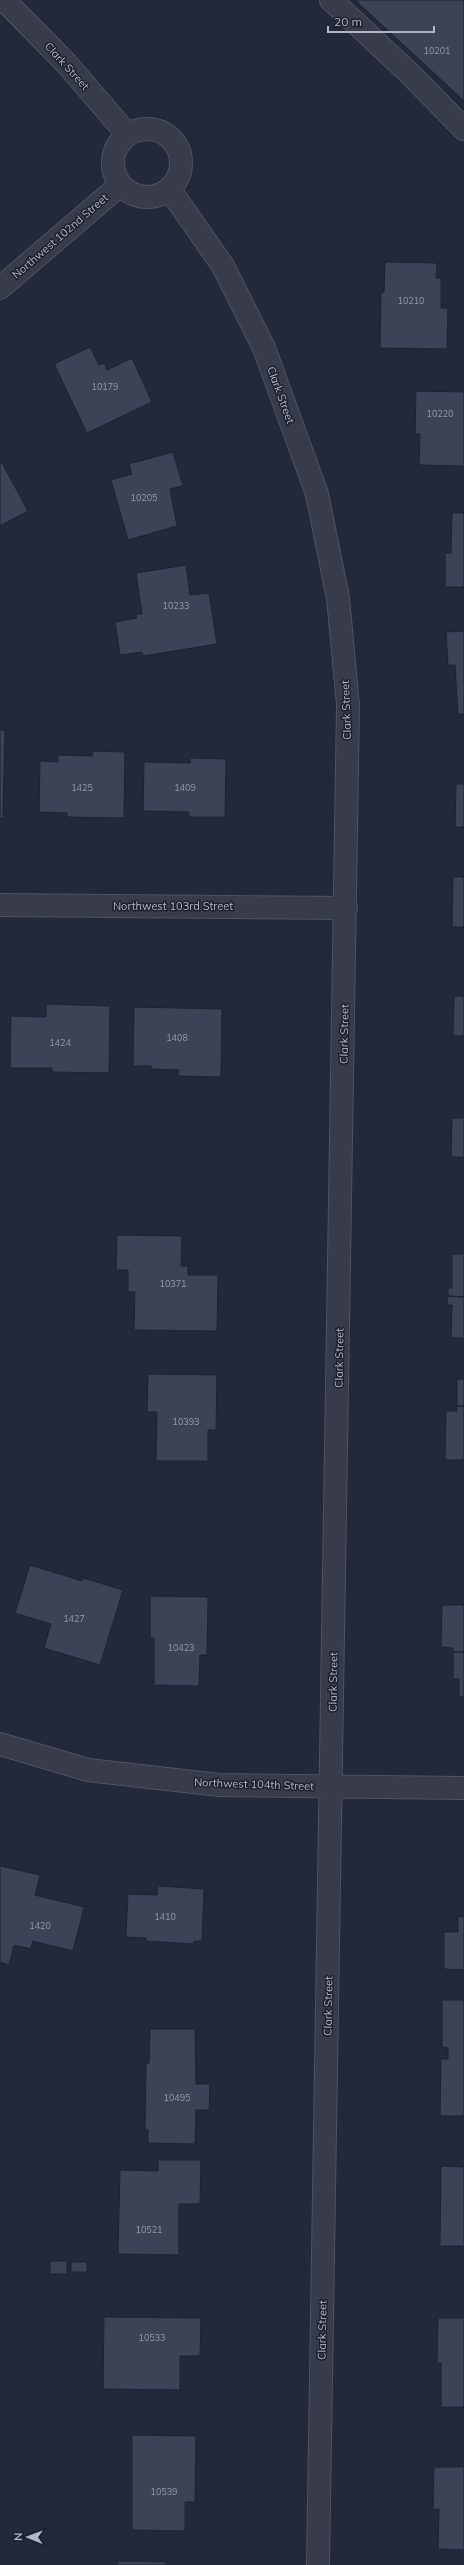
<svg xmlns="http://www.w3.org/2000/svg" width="464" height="2565" font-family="Mulish,sans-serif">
	<rect width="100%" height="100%" fill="#23283a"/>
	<!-- building -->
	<path fill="#3d4357" stroke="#1e2231" d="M355,0H464V101Z
		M385,262L437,263L436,278H441V308H448L447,349L380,348L381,292H384Z
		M90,347L99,365L104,363L107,370L132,358L152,402L87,433L54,364Z
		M416,391L464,392V466L419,465L420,434H415Z
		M173,452L183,486L170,489L177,526L128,540L111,480L132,474L129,464Z
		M2,463L28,511L0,526V464Z
		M452,513H464V587H445V553H451Z
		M186,565L190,595L209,593L217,644L143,656L142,652L120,655L115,622L137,618L136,614H142L136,573Z
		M464,631V714H458L455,665H448L446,632Z
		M0,730H5L3,818H0Z
		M93,751L125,752L124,818L67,817V813L39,812L40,761L58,762V755L92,756Z
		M190,758L226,759L225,817H189V812L143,811L144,762L190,763Z
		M456,784H464V827H455Z
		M453,877H464V927H452Z
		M454,996H464V1036H453Z
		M46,1004L110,1006L109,1073L52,1072V1068H10L11,1016L46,1017Z
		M134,1007L222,1009L221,1077L178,1076L179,1070L151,1069V1066H133Z
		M452,1118H464V1157H451Z
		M117,1235L182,1236L181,1266H188V1275H218L217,1331L134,1330L135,1292H128V1270H116Z
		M452,1254H464V1297L448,1296V1288H452Z
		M448,1296L464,1297V1338H451L452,1305H447Z
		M148,1374L217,1375L216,1430H208V1461H156L157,1412H147Z
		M457,1379H464V1406H457Z
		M457,1406H464V1460H445L446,1411H457Z
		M30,1565L82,1581L83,1578L123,1590L100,1665L44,1648L51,1624L15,1613Z
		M150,1596L208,1597L207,1655H200L199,1686L154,1685V1638H150Z
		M442,1605H464V1652H453V1648L441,1647Z
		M453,1652H464V1697H459V1679H453Z
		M0,1866L40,1875L35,1895L84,1907L73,1951L33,1941L31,1949L14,1945L9,1965L0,1962Z
		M158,1886L204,1889L202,1941H194L193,1944L146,1941V1938L126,1937L128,1894L157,1895Z
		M458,1916L464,1917V1970L444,1969V1932H458Z
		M442,2000H464V2116H440L441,2059H448V2048L442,2047Z
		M150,2029H195L196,2084H210L209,2110H196L195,2144L148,2143V2130H145L146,2063H149Z
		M158,2160H201L200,2204H179V2255L118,2254L120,2170L158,2171Z
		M441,2166L464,2167V2246H440Z
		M50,2261H67V2274H50Z
		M71,2262H87V2272H71Z
		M104,2317L201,2318L200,2356H180V2390L103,2389Z
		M438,2318H464V2407H441V2363H437Z
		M132,2435L196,2436L195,2502H185V2531L132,2530Z
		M434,2467H464V2550L438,2549L439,2509H433Z
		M118,2561L166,2562V2565H118Z"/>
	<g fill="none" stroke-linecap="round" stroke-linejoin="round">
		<!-- minor casing -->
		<g stroke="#4f5362" stroke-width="24">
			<path id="minor" d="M4,0L66,63L127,134
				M331,0L409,73L464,129
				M113 163a34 34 0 1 1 68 0a34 34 0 1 1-68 0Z
				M170,190L223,266L264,348L317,494L338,598L348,705L318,2565
				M0,288L120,185
				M0,905L346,908
				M0,1744L88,1770L219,1785L464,1788"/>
		</g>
		<!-- minor -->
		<use href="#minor" stroke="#373b4a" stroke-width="22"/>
	</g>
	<g text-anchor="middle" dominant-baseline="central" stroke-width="3" stroke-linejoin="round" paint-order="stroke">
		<!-- number labels -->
		<g font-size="9" fill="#9599aa">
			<text x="437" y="50">10201</text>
			<text x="411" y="300">10210</text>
			<text x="105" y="386">10179</text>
			<text x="440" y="413">10220</text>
			<text x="144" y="497">10205</text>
			<text x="176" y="605">10233</text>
			<text x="82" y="787">1425</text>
			<text x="185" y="787">1409</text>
			<text x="177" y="1037">1408</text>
			<text x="60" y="1042">1424</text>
			<text x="173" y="1283">10371</text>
			<text x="186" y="1421">10393</text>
			<text x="74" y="1618">1427</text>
			<text x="181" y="1647">10423</text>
			<text x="165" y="1916">1410</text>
			<text x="40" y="1925">1420</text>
			<text x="177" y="2097">10495</text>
			<text x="149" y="2229">10521</text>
			<text x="152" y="2337">10533</text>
			<text x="164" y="2491">10539</text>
		</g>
		<!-- street labels -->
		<g font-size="11" fill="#b2b6c6" stroke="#1c202f">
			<text transform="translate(67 66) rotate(48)">Clark Street</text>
			<text transform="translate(60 236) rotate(-41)">Northwest 102nd Street</text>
			<text transform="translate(281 395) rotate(70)">Clark Street</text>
			<text transform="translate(346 710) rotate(-92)">Clark Street</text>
			<text x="173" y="906">Northwest 103rd Street</text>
			<text transform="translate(344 1034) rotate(-89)">Clark Street</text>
			<text transform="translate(339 1358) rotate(-89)">Clark Street</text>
			<text transform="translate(333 1682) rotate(-89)">Clark Street</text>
			<text transform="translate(254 1784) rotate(2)">Northwest 104th Street</text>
			<text transform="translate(328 2006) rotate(-89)">Clark Street</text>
			<text transform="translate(322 2330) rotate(-89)">Clark Street</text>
		</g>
	</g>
	<!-- north arrow -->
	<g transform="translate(28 2537) rotate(271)" stroke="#1c202f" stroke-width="3" paint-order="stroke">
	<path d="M0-3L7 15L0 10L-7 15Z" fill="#b2b6c6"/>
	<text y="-6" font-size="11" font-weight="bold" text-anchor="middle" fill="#b2b6c6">N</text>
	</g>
	<!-- scale -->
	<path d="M328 26v6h106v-6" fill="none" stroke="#b2b6c6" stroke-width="2"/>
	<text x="334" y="26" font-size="12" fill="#b2b6c6" stroke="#1c202f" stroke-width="3" paint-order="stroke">20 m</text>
</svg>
